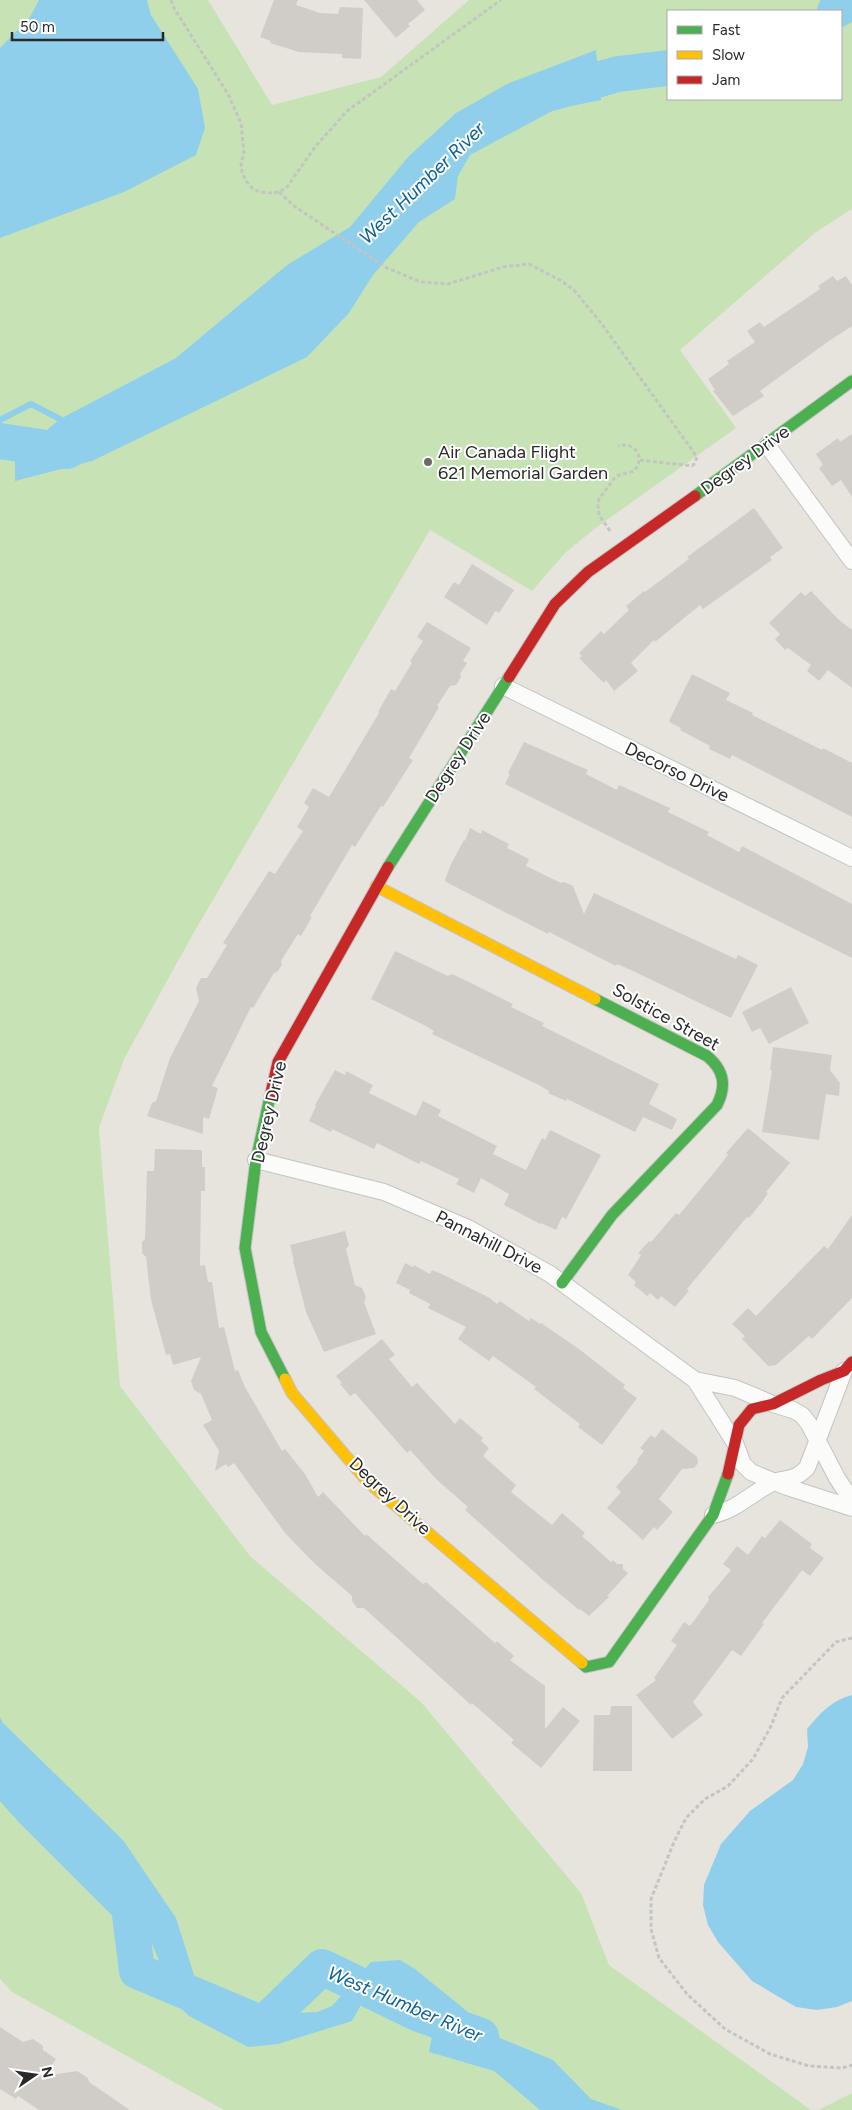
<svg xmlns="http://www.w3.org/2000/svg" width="852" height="2110" font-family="Figtree,sans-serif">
	<rect width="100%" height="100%" fill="#e7e4de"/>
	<!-- green -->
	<path fill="#c7e3b6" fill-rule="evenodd" d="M0,0H208L272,105L381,77L469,0H852V209L816,232L680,350L736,428L597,527L565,553L532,591L430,530L193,934L124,1059L99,1128L120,1386L250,1556L421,1702L581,1893L609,1965L811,2110H224L12,1992L0,1979ZM668,11H841V99H668Z
		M852,2093V2110H818Z"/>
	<!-- water -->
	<path fill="#90cfeb" d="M39,0H147L151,15L198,89L205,128L196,155L124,192L0,238V48L30,17Z
		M596,50L601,100L556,109L470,155L458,176L455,199L419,222L373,275L349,313L307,357L92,461L15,481V457L60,419L176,358L287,265L350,227L408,157L456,113L507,84Z
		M852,1695V2001L837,2007L817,2010L796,2007L752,1981L718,1942L708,1925L703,1905L704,1885L721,1844L750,1811L793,1780L803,1764L808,1747L807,1729C820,1713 832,1700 852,1695Z
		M0,1717L3,1723L123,1840L176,1918L195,1978L228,2008L263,2014L317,2012L332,2006L371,1962L400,1960L415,1969L500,2038L553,2060L591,2099L622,2110H540L494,2071L429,2052L435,2020L421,1996L391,1986L370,1989L352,2021L278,2044L248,2047L189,2016L177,2004L140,1915L102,1864L0,1763Z"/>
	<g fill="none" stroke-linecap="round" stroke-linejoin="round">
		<!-- stream -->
		<path stroke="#90cfeb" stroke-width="6" d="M0,420L31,404L60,419"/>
		<!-- river -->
		<path stroke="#90cfeb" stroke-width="36" d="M835,11L852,1
			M551,93L618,74L668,68
			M0,441L67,451L78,444
			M0,1775L34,1812L129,1907L137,1971L263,2024L322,1967L419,2014L481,2036"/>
	</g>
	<!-- building -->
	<path fill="#d0cdc9" d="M274,0H298L296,5L320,13L338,14L340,7L363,8L361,59L342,58V54L299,52L270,43L271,41L260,37Z
		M364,0H417L425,10L408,24L410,26L396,38Z
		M833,276L837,281L846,276L852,285V326L826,343L760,391L764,396L733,416L713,391L715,390L708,379L729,364L727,361L755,342L747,331L760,322L764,327L820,289L818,286Z
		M852,434V497L841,480L832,486L819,468L823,465L816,454L838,438L840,442Z
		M754,508L783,548L770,557L772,560L703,609L700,605L655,642L654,640L631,663L638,671L614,691L606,680L604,683L579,658L582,656L579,653L601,631L604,634L629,610L626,606L644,591L645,592L689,559L687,557Z
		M472,564L514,590L499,613L495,611L487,625L444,597L454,582L459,585Z
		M811,591L839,620L852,630V688L828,670L819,681L807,671L811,665L788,648L785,650L775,639L780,634L769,623L801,592L805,596Z
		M427,622L471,648L463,661L467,663L460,674L461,677L456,685L450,686L437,706L439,707L409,758L413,760L383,807L381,806L355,847L352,845L310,916L312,917L301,936L298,934L281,961L282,965L277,972L274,973L253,1008L251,1007L212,1086L218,1088L209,1119L203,1117V1134L147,1116L152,1103L156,1101L170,1058L199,1001L196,988L201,978H207L227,945L223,943L269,871L275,874L303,831L297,827L309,807L304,803L313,788L329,797L379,713L378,712L391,689L395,691L412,663L410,661L423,641L417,637Z
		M692,674L730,693L726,700L753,713L752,715L822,750L823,748L852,763V817L732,755L730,759L709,749L710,746L680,730L681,728L671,723L669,721Z
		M524,742L588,770L586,774L617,790L619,785L670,808L668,812L709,832L707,835L739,852L742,846L852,904V958L505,784L510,774L508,773Z
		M470,828L481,834L482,830L509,844L507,848L529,859L526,866L561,883L564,882L573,886L584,914L594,893L736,959L738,955L758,965L731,1018L633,971L617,964L616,966L549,932L548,934L446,882L445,880L451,864L464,840L465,841Z
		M395,951L448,976L452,974L471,983L513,1004L511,1007L544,1023L542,1026L659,1084L649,1104L677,1119L672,1130L643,1117L635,1132L567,1099L566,1101L548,1093L549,1091L539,1085L432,1034L434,1031L424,1025L371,999Z
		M791,987L809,1023L769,1044L760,1028L752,1032L742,1012Z
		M773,1047L832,1055L830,1070L840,1083L839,1096L826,1094L819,1140L762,1132L772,1070H770Z
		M335,1070L345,1075L346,1071L373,1085L369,1093L416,1116L423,1101L441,1110L438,1116L497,1146L493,1154L526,1170L542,1138L545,1140L550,1130L601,1155L566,1219L562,1217L556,1230L541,1223L540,1224L504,1205L509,1194L481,1178L474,1193L456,1184L459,1179L421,1161L419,1164L377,1143L374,1149L332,1129L331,1132L309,1121L316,1106L315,1105Z
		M748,1128L790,1163L766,1192L768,1193L762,1202L749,1218L747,1217L687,1289L689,1291L675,1307L661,1296L658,1300L650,1293L647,1296L634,1285L636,1282L628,1275L641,1255L638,1253L649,1241L651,1242L676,1213L679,1215L717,1169L728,1155L726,1153Z
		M155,1149L202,1150V1167H205V1191H201L200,1266L205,1265L208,1282H212L219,1328L224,1327L235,1371L238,1370L245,1387L282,1451L285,1449L305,1474L318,1497L323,1492L365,1536L366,1534L423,1584L426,1582L495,1643L497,1641L514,1656L510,1660L545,1686V1729L563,1707L580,1721L541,1768L511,1743L514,1740L472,1703L471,1705L364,1608H357L352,1601V1596L314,1563L285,1533L234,1463L228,1467L226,1464L215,1471L219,1451L203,1425L212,1420L201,1394L194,1390L191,1381L201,1357L173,1365L170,1354L166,1355L151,1300L146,1257L142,1253V1242L145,1239L147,1171H154Z
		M852,1215V1298L812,1339L809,1336L776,1365L768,1366L742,1339L745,1336L732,1324L748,1308L756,1316L824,1246L828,1249Z
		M345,1231L349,1245L346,1249L355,1285L362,1288L366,1297L364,1302L376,1334L324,1352L306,1312L293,1261H294L290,1245Z
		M405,1263L413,1267L414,1265L430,1274L432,1270L444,1275L490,1298L497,1304L500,1301L529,1321L531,1318L540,1324L541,1323L579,1349L625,1385L623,1388L637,1398L602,1445L578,1427L580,1424L534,1389L536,1387L493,1356L489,1361L458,1339L466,1327L428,1308L430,1304L409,1293L410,1290L396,1283Z
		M382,1339L395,1355L389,1359L412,1387L417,1383L455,1424L460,1418L483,1438L481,1441L489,1448L483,1456L516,1485L511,1492L552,1525L562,1513L585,1533L582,1536L611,1562L613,1560L617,1564H623V1569L628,1573L607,1596L609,1597L589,1616L580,1609L579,1610L542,1579L465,1510L468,1507L437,1480L410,1450L407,1453L355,1393L350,1396L340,1384L342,1383L336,1376Z
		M662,1429L697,1457L698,1463L694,1468L682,1469L659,1499L673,1512L657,1530L654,1527L643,1540L607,1508L621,1492L616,1487L638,1462L637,1460L644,1451L640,1448L651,1435L655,1438Z
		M780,1520L812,1544L810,1548L824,1558L810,1576L802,1570L762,1623L764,1624L741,1656L732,1650L693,1702L703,1715L672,1739L636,1695L656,1680L654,1678L677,1645L671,1641L684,1622L690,1626L709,1600L708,1597L731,1570L723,1564L737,1546L748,1555L762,1536L765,1538Z
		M611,1706H632V1771H593L594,1715H610Z
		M0,2027L23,2042L33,2039L43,2046V2050L56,2059L45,2076L77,2071L88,2078L89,2082L130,2110H39L18,2096L16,2099L0,2089Z"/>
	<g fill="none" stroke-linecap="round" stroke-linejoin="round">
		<!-- street casing -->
		<g stroke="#c4c3c4" stroke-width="18">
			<path id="street" d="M767,445L852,561
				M503,686L852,858
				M256,1160L384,1192L468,1228L550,1274L695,1380L735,1443L743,1464L751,1472L787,1487L852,1508
				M695,1380L735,1388L773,1404L793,1410L802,1415L809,1424L837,1478L852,1501
				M713,1515C736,1510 752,1493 772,1483C788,1476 791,1483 807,1468L844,1371"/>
		</g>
		<!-- fast casing -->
		<g stroke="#c4c3c4" stroke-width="13">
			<path id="fast" d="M695,496L852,381
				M388,867L509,677
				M270,1097L256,1160L245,1248L261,1332L285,1379
				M562,1283L612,1215L717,1105C727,1085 724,1070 707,1056L595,999
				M582,1663L586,1667L609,1662L713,1515L728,1474"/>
		</g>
		<!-- slow casing -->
		<g stroke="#c4c3c4" stroke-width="13">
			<path id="slow" d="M376,886L595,999
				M285,1379L292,1393L368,1482L582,1663"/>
		</g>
		<!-- jam casing -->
		<g stroke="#c4c3c4" stroke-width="13">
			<path id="jam" d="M509,677L555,604L588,572L695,496
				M270,1097L278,1062L388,867
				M728,1474L739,1425L752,1409L773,1404L821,1380L844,1371L852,1362"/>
		</g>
		<!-- path -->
		<path stroke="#c4c4c3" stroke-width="3" stroke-dasharray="4 2.5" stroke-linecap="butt" d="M171,0L174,8L228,94L241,123L244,154L241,163L242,172L246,181L252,188L260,192L269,193L279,192L287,187L315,147L347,111L501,0
			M279,192L294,206L387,268L421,282L448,284L503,267L529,264L560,280L574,290L601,323L697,457L693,466
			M640,460L693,466
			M610,531L599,515L598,506L599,499L616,476L634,471C646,458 635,441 618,446
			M852,1638L836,1642L782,1698L771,1726L753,1759L728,1786L705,1799L686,1818L674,1842L651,1899V1929L659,1958L687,1994L725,2029L770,2054L809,2066L842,2068L852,2065"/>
		<!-- street -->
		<use href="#street" stroke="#fbfbfa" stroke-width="16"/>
		<!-- fast -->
		<use href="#fast" stroke="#4caf50" stroke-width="11"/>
		<!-- slow -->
		<use href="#slow" stroke="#ffc107" stroke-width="11"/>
		<!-- jam -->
		<use href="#jam" stroke="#c62828" stroke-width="11"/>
	</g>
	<!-- markers -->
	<circle fill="#6c6a68" stroke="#fff" stroke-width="2" cx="428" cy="462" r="5"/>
	<g text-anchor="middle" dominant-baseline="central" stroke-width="4" stroke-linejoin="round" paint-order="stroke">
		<!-- poi labels -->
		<g font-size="18" fill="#292929" stroke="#fff" text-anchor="start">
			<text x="438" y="452">Air Canada Flight<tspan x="438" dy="21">621 Memorial Garden</tspan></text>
		</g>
		<!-- street labels -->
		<g font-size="18" fill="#292929" stroke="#fff">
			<text transform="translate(745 460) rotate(-36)">Degrey Drive</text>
			<text transform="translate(458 757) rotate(-57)">Degrey Drive</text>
			<text transform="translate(677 772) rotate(26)">Decorso Drive</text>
			<text transform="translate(666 1017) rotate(29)">Solstice Street</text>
			<text transform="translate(269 1112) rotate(-77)">Degrey Drive</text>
			<text transform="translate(489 1242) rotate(27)">Pannahill Drive</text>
			<text transform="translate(390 1496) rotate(43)">Degrey Drive</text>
		</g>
		<!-- water labels -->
		<g font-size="19" font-style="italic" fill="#0b629a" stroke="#fff">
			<text transform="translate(422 183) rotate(-44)">West Humber River</text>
			<text transform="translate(405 2004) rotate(23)">West Humber River</text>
		</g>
	</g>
	<!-- legend -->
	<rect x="667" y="10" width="175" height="90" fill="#ffffff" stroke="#a9a9a9"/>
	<rect x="677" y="26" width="25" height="8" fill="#4caf50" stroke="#a9a9a9"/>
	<text x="712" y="35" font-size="15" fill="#292929">Fast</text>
	<rect x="677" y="51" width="25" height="8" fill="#ffc107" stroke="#a9a9a9"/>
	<text x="712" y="60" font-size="15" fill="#292929">Slow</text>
	<rect x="677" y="76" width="25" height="8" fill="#c62828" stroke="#a9a9a9"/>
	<text x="712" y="85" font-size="15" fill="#292929">Jam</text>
	<!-- north arrow -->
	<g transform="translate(35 2075) rotate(77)" stroke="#ffffff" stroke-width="4" paint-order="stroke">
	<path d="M0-4L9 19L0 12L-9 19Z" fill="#292929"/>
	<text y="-8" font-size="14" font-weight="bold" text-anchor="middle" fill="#292929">N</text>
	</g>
	<!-- scale -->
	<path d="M12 32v8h151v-8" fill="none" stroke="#292929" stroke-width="2.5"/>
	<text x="20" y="32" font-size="15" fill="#292929" stroke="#ffffff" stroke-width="4" paint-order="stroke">50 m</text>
</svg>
